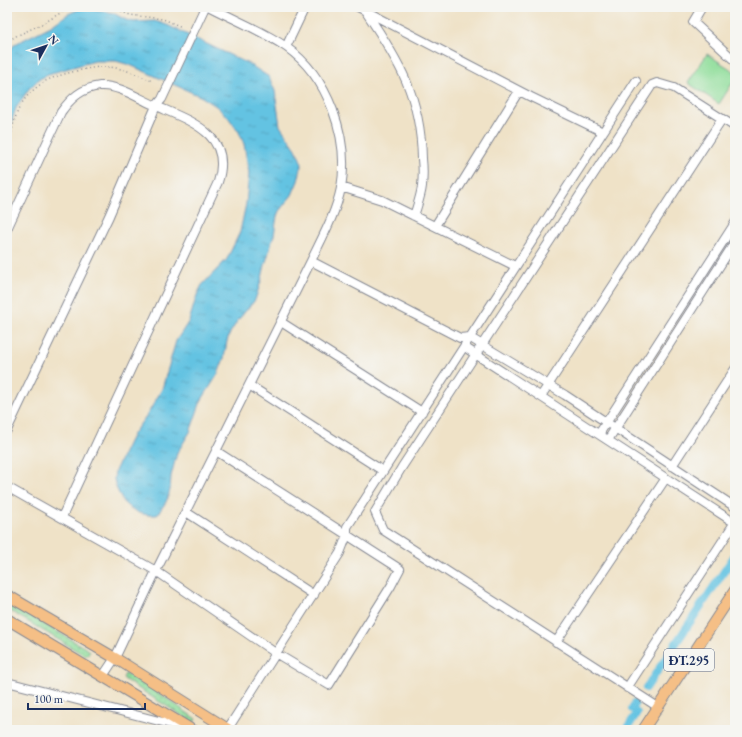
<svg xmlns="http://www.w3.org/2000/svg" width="742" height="737" font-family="'EB Garamond',serif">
	<defs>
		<pattern id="grass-dots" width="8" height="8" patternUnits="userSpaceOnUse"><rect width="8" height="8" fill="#91de9b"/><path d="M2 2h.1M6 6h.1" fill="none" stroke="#7cbf88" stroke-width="1.8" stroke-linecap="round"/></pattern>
		<pattern id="water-ripples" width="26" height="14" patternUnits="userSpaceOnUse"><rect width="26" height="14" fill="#64c3e2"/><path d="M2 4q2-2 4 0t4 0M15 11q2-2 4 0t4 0" fill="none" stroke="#529fba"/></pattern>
	</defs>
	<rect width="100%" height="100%" fill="#f6f6f2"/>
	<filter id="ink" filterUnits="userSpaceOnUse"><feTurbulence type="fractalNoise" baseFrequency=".025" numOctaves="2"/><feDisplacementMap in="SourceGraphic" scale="8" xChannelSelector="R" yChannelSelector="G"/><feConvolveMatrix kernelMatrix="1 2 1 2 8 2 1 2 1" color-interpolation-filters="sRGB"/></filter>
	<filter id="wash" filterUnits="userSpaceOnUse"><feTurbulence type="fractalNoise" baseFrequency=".012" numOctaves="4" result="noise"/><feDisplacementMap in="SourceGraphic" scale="16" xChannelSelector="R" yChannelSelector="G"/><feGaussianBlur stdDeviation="0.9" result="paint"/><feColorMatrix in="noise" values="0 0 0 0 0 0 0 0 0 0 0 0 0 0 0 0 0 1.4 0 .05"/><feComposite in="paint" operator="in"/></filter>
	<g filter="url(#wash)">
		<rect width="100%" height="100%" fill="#efe2c7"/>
		<!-- grass -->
		<path fill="url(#grass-dots)" stroke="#56867c" d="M7,602L87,649L90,651L89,653L86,655H84L7,609Z
			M125,674H127L162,695L196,719L194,722H192L125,680L123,678Z"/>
		<!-- pitch -->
		<path fill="#91de9b" stroke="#56867c" d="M707,54L735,72V79L719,104L688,83Z"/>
		<!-- water -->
		<path fill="url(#water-ripples)" stroke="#4079a0" d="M90,8L113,13L126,20L134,22L155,21L167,25L249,64L269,77L275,91L280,126L296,149L302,164L298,181L292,195L279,211L277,216L274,235L265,265L262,278L255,300L238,320L230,333L227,341L224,358L218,374L201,401L190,432L177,453L171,476L170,490L166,502L157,515H148L139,513L130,508L123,502L116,487L114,479L115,471L133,434L149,412L162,389L176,341L189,321L197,295L202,285L227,259L240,232L246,204L249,173L244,144L239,132L228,117L216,106L202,97L130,65L116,61H95L80,65L48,74L38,80L28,90L16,108L7,135V54L15,44L51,26L68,14L80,9Z"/>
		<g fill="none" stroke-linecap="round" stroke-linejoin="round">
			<!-- canal -->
			<path stroke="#64c3e2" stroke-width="8" d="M646,688L735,555
				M626,730L637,713L632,709L635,703"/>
		</g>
	</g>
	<g filter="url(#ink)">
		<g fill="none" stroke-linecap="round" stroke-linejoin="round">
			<!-- minor casing -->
			<g stroke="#858892" stroke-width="10">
				<path id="minor" d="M358,7L531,97L603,132
					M702,7L693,22L735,61
					M366,12C399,61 421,97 422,159C423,168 423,177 422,186C421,196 417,206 414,216
					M286,47L305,7
					M341,187L382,200L515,266
					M435,226L519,91
					M7,229L61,112C71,98 82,88 100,86C118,85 136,97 152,104C186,120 234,132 218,182L62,517
					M311,261L460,338L470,337
					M281,322L422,412
					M474,340L565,395L735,507
					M469,350L735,523
					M249,385L383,471
					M541,396L722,119
					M7,430L109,216L156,106L162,99L205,7
					M599,434L735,223
					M608,440L735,242
					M672,466L735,369
					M7,487L156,571L277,654L329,685L391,586L400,569L216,451
					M186,512L314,595
					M556,642L666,478
					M103,676L115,658L156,571L311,261C322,238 336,213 341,188C350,138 328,76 286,47C263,31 235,20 210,7
					M7,682L194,730
					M627,688L735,522
					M658,707L383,530L375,512L402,467L652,85L657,83L674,88L735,127
					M227,730L340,553L347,535V527L636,81"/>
			</g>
			<!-- major casing -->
			<g stroke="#858892" stroke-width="12">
				<path id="major" d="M7,595L115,658L228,729
					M7,619L189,728
					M643,730L735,590"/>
			</g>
			<!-- path -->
			<path stroke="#858892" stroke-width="1.5" stroke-dasharray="1 3" stroke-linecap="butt" d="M110,7L130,15L163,19L182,27
				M7,44L14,37L44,23L70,7
				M7,156C11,139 12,119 22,103C27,95 36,87 44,82C55,75 93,66 106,67C122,67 138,75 152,81"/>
			<!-- minor -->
			<use href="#minor" stroke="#fff" stroke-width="8"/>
			<!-- major -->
			<use href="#major" stroke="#f5bf86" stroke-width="10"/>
		</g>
	</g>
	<g text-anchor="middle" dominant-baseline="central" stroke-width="3" stroke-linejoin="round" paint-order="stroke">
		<!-- shield labels -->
		<rect fill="#f6f6f2" stroke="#5d6b8a" stroke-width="1" x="664" y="649" width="50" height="22" rx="3"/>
		<g font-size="13" font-weight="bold" fill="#1b2f5e">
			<text x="689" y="660">ĐT.295</text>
		</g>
	</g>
	<!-- margin -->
	<rect width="742" height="737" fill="none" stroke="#f6f6f2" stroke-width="24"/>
	<!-- north arrow -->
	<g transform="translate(46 46) rotate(50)" stroke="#f6f6f2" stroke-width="3" paint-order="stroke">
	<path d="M0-3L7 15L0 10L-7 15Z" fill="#1b2f5e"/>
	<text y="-6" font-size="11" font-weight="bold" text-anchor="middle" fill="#1b2f5e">N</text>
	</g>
	<!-- scale -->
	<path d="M28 703v6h117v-6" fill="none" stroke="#1b2f5e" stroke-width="2"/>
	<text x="34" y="703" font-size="12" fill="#1b2f5e" stroke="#f6f6f2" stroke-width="3" paint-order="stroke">100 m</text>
</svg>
